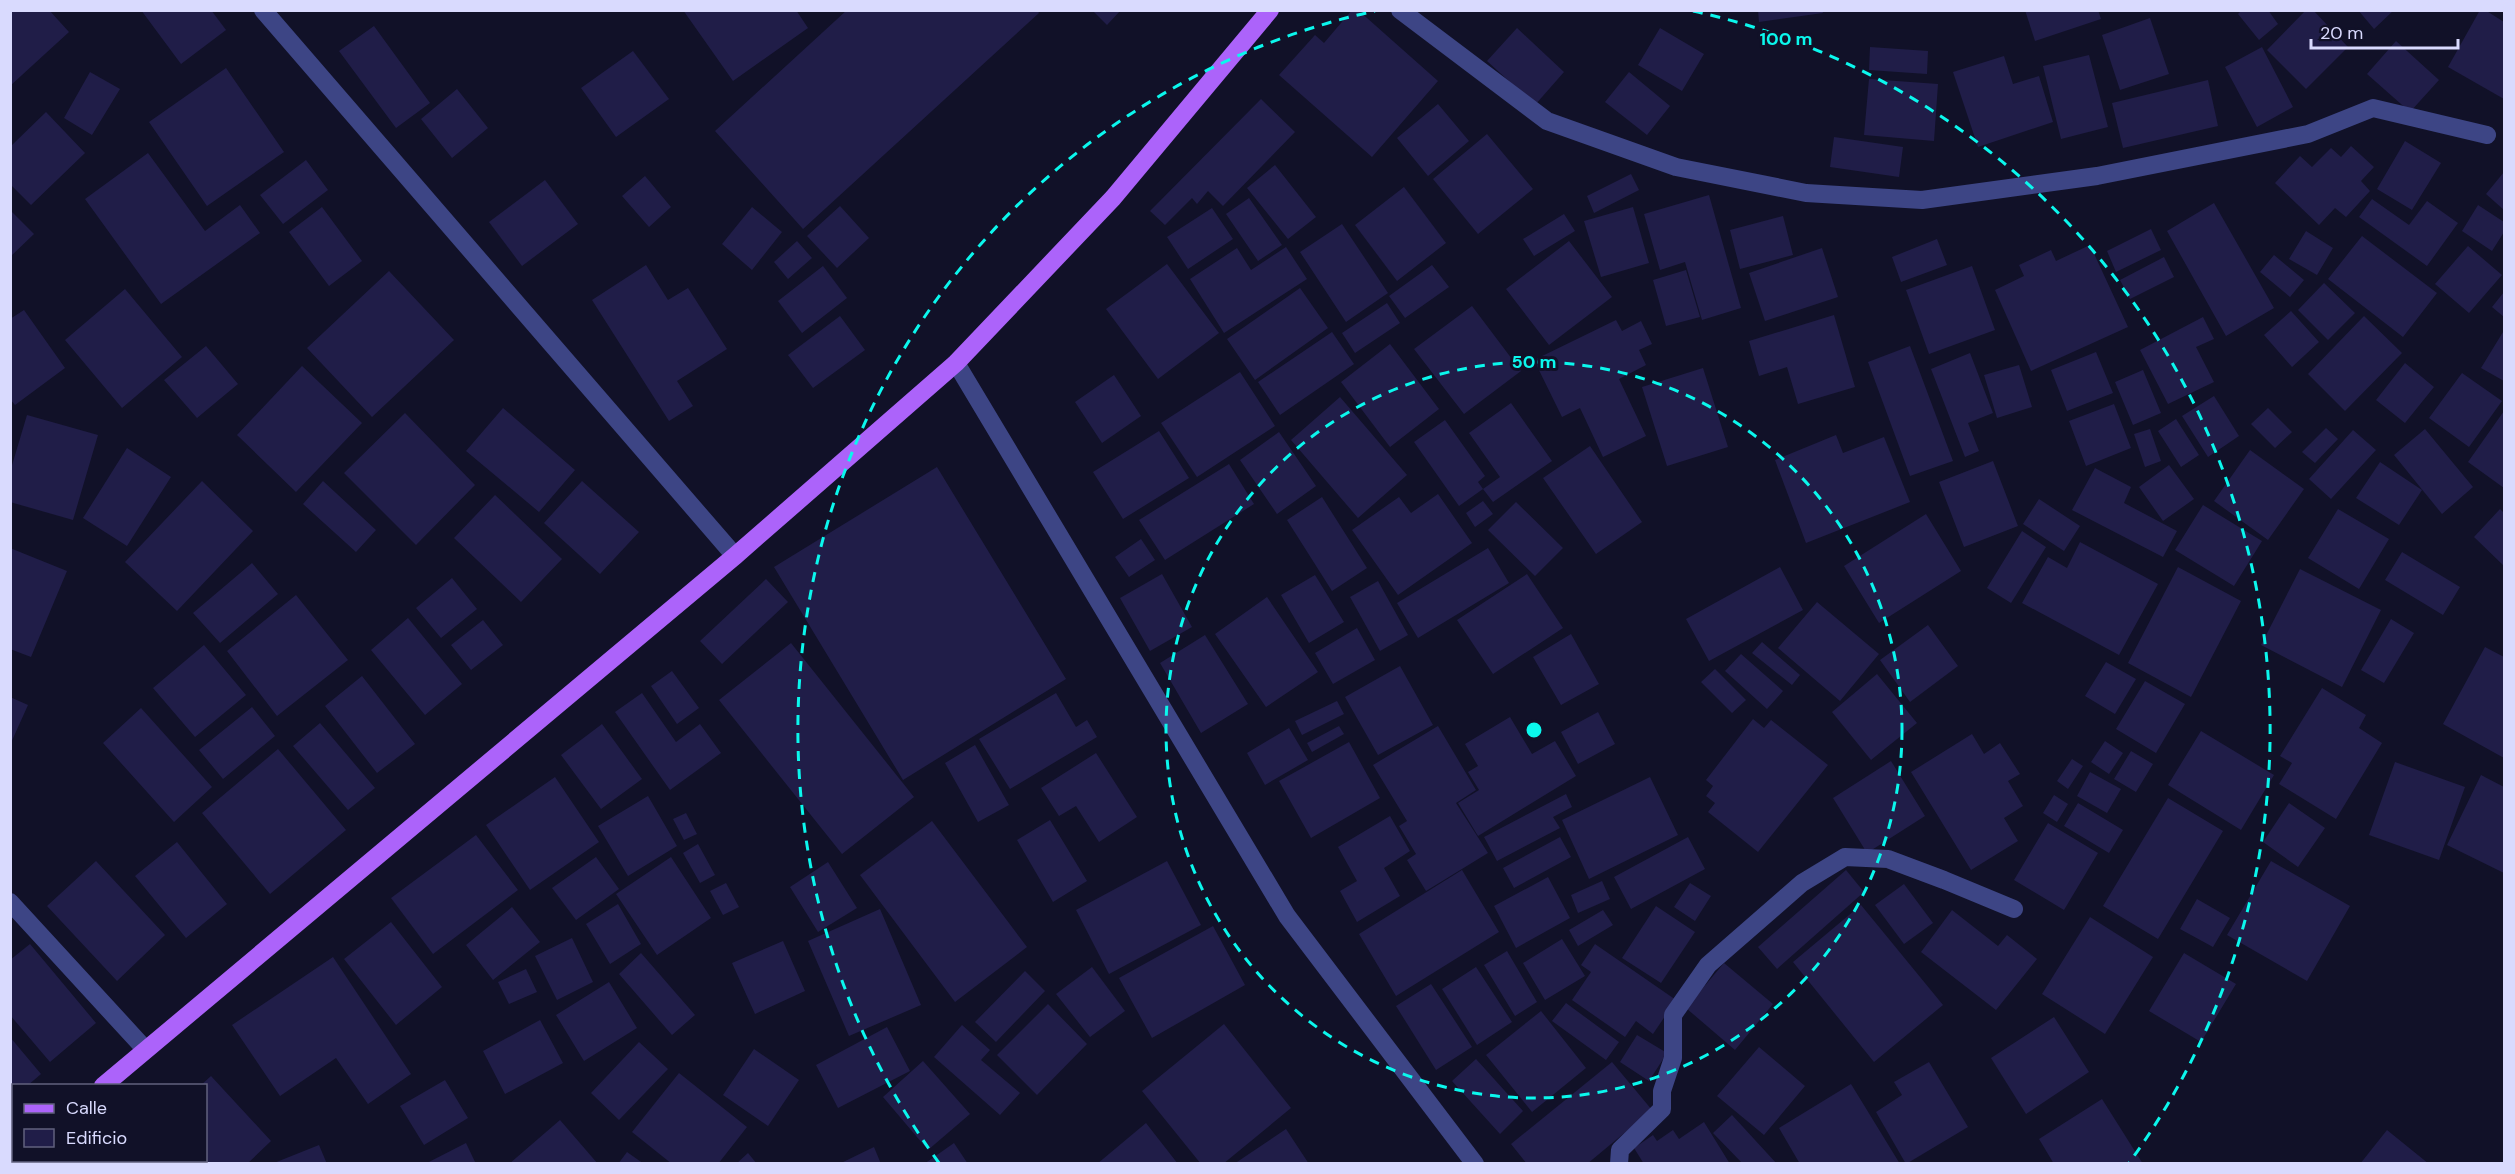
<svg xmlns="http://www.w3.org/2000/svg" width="2515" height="1174" font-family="'DM Sans',sans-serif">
	<rect width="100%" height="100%" fill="#111128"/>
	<!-- building -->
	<path fill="#201d48" d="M10,10H49L69,32L10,86Z
		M141,10H211L226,30L181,64Z
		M683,10H796L808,28L733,81Z
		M847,10H1037L1039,13L803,229L715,131Z
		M1092,10H1121L1107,25Z
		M1352,10H1358L1438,81L1372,157L1279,75L1315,35L1324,43Z
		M1758,10H1822L1823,13L1759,22Z
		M2025,10H2098L2101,19L2035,41Z
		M2242,10H2268L2278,24L2259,40L2238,14Z
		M2306,10H2313L2348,47L2306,89L2267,50Z
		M2358,10H2394L2374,29Z
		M2480,10H2485L2504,22V99L2448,67Z
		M2150,18L2169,74L2120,90L2102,35Z
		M374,26L430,103L396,128L339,51Z
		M1517,28L1564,72L1535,105L1487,61Z
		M1660,28L1704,54L1682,91L1638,65Z
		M2396,41L2439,80L2410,112L2367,74Z
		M1870,47L1928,51L1927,74L1869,70Z
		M2262,47L2293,107L2257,127L2225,67Z
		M633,51L669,99L616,137L581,88Z
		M2089,55L2108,127L2061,139L2043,66Z
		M2004,56L2013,84L2039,76L2053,122L1978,147L1953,72Z
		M226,68L284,152L207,206L149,122Z
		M90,72L120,89L92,135L64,118Z
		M1629,72L1670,106L1647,135L1605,102Z
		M1869,79L1938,84L1934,141L1864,135Z
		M2208,80L2218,126L2123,148L2112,103Z
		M457,89L488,128L452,158L421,119Z
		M1261,99L1295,132L1223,206L1208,191L1197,204L1192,198L1165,225L1150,211Z
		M1438,104L1469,141L1428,176L1397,138Z
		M46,112L85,153L31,205L10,184V147Z
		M1487,134L1533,189L1478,234L1433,179Z
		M1834,137L1903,147L1899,177L1830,167Z
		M2405,141L2441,163L2412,210L2377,189Z
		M2351,146L2374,167L2361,181L2370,191L2346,217L2335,208L2319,225L2275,183L2300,156L2312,167L2331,148L2341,157Z
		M148,153L205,231L240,205L260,233L161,304L85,199Z
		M306,160L328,190L283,224L260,195Z
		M1275,165L1316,217L1288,239L1247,188Z
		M2504,172V210L2486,194Z
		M1631,174L1639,190L1594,213L1587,196Z
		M645,176L671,207L649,227L622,196Z
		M545,180L578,224L522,266L489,222Z
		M1404,187L1446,243L1397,281L1355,225Z
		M1709,195L1741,308L1702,320L1685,262L1660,270L1644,214Z
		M1249,198L1282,245L1258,261L1226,214Z
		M2372,199L2409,225L2427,201L2458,223L2427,266L2359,217Z
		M2214,203L2274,308L2226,336L2167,231Z
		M2478,205L2504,222V232L2492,251L2462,231Z
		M840,206L869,238L837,268L807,236Z
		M322,207L362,261L329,286L289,232Z
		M752,207L782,232L752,270L722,244Z
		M1633,207L1649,263L1601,277L1584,221Z
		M1212,208L1233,239L1188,269L1167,237Z
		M10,210L34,234L10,257Z
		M1564,214L1575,231L1534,256L1523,239Z
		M1783,216L1793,255L1740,269L1730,230Z
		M1342,224L1388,293L1346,322L1300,252Z
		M2151,229L2161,250L2116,272L2107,251Z
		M2306,231L2333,248L2317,275L2289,259Z
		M2362,236L2437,293L2403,337L2328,279Z
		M1937,239L1947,265L1901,282L1892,257Z
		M797,241L812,258L788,279L774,262Z
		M1569,241L1612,297L1549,345L1506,289Z
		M2090,245L2128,327L2031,371L1995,290L2024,276L2019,265L2051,250L2056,261Z
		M2468,246L2502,275L2469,313L2435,284Z
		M1286,247L1307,279L1224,333L1190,279L1237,248L1251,270Z
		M1822,248L1838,297L1765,321L1749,273Z
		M2274,255L2304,280L2290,297L2260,272Z
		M2164,257L2174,277L2130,299L2120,280Z
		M1167,264L1219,333L1158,379L1106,309Z
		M646,265L668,300L688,288L727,349L677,381L693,406L669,421L592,300Z
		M1432,265L1449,287L1405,318L1389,296Z
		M823,266L847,298L802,333L778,301Z
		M1972,266L1995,330L1929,354L1906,290Z
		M1686,270L1700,317L1666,326L1653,280Z
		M389,271L454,340L372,417L307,348Z
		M2324,283L2355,313L2328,340L2298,310Z
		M1300,288L1328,328L1255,380L1227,339Z
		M125,289L182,357L122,408L65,340Z
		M2504,292V317L2492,307Z
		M1387,303L1400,323L1355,353L1342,333Z
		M1472,306L1521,371L1464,414L1414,349Z
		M24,310L65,368L15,405L10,399V319Z
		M2291,311L2319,342L2292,367L2264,335Z
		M1834,315L1855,387L1798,404L1787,367L1759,376L1749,341Z
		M840,316L865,350L813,388L788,355Z
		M2364,316L2402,353L2345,411L2308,374Z
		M2203,317L2214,339L2196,347L2214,382L2168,404L2140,350Z
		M1616,320L1622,331L1641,321L1652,344L1639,350L1646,365L1619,379L1646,436L1603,457L1580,408L1562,417L1534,360Z
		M1332,332L1354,364L1280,415L1258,382Z
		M2503,332L2504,333V381L2481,368Z
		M1390,344L1439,409L1390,447L1341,382Z
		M206,346L238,384L197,418L164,380Z
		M1910,346L1953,461L1910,476L1868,362Z
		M2096,352L2113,393L2067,411L2051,370Z
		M1970,353L1993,413L1968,423L1979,451L1965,457L1931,369Z
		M2405,363L2434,387L2405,423L2376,400Z
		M2019,365L2032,407L1997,418L1984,375Z
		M302,366L362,423L296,492L237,435Z
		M1703,368L1728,447L1667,466L1642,387Z
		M2143,370L2161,413L2133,425L2115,382Z
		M1240,372L1275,426L1197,477L1161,423Z
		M2462,373L2502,401L2469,447L2429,418Z
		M1114,375L1141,416L1102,443L1075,402Z
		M2214,396L2239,436L2208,457L2182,416Z
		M1340,397L1407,475L1358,518L1291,440Z
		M1511,403L1552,461L1493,502L1483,489L1459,506L1414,442L1445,420L1485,476L1478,482L1483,489L1500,477L1469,433Z
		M2114,404L2131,448L2086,466L2069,421Z
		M503,408L575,470L539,512L466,451Z
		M2268,408L2292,432L2275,448L2251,424Z
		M2504,411V488L2468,462Z
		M405,413L475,485L416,545L344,473Z
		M27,415L98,435L73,520L10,502V472Z
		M2176,419L2199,455L2181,467L2158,431Z
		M2326,428L2338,439L2315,463L2302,452Z
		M2150,429L2161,461L2145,467L2134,434Z
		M2425,429L2473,487L2442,514L2394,455Z
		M2353,430L2376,450L2331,499L2309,479Z
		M1159,431L1189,478L1123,519L1093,472Z
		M1279,432L1316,486L1277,514L1240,460Z
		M1836,435L1843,453L1884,437L1910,502L1806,543L1775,460Z
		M1590,446L1642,522L1596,554L1543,478Z
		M127,448L171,477L127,546L83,518Z
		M2250,450L2304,489L2268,540L2214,501Z
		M1993,461L2018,526L1964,547L1939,482Z
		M2380,462L2422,490L2399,525L2356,498Z
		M1229,464L1254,504L1165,560L1139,520Z
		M2169,465L2194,499L2163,521L2139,487Z
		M937,467L1066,679L903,780L774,567Z
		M2095,468L2131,487L2124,503L2177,531L2163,557L2072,510Z
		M202,481L253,531L177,611L125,562Z
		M323,481L376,530L356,552L303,504Z
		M582,481L639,532L600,574L544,523Z
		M1438,494L1472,543L1398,595L1352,530L1399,497L1411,513Z
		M495,495L562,559L521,602L454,538Z
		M1322,497L1367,568L1332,591L1287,520Z
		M2039,499L2080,526L2064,551L2023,524Z
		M1483,501L1493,514L1475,527L1466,513Z
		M1516,502L1563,548L1535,576L1488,530Z
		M2203,505L2262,541L2234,586L2175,550Z
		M2338,509L2389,539L2359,589L2308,558Z
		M2500,509L2504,513V566L2474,537Z
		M1926,514L1961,571L1879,623L1844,566Z
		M2022,531L2046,547L2011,603L1987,588Z
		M1141,539L1155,560L1129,577L1115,557Z
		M2080,542L2158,584L2119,655L2022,603L2048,557L2067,568Z
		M10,548L67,571L31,657L10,649Z
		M1488,548L1509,583L1418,638L1397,603Z
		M2402,552L2460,587L2443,615L2385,580Z
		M252,563L278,594L220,643L193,613Z
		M1780,567L1803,610L1709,661L1686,619Z
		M2178,567L2241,601L2191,697L2128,663Z
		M2300,569L2381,610L2342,687L2261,645Z
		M1162,574L1192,627L1150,651L1120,598Z
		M1527,574L1563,628L1493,674L1457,620Z
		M1315,575L1344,622L1309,643L1281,595Z
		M452,578L477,609L441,638L416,608Z
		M766,579L788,602L722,664L700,641Z
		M1378,581L1408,635L1380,651L1350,597Z
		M296,595L348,660L277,716L227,651Z
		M1267,597L1318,672L1266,707L1215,634Z
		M1817,602L1879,654L1840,701L1778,648Z
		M408,618L462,684L425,715L371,650Z
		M2391,619L2414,633L2384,683L2361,670Z
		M483,620L503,645L471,670L451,645Z
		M1928,625L1958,666L1910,702L1880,660Z
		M1357,628L1375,660L1333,684L1315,653Z
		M1571,634L1599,684L1561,705L1533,657Z
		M1205,635L1248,704L1201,733L1160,663Z
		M1762,642L1800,675L1792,685L1752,653Z
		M791,643L914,797L842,854L719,700Z
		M204,645L246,695L195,737L153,688Z
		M2485,647L2504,657V758L2443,724Z
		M1741,654L1783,691L1767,709L1725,671Z
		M2106,662L2136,679L2115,714L2085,696Z
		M1400,666L1433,725L1378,755L1345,697Z
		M1715,669L1746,700L1732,713L1701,682Z
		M672,671L699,708L677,724L651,686Z
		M1877,674L1917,723L1871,760L1832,712Z
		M362,676L415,744L377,773L325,706Z
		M2145,681L2185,704L2156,753L2116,729Z
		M2322,688L2366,715L2359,728L2382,743L2336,819L2279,784L2292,763L2280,756Z
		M642,693L676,742L700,724L721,753L670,790L615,712Z
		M1056,693L1076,727L1087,720L1097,737L1010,789L979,739Z
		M10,697L28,705L10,745Z
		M1337,701L1344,714L1302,735L1295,721Z
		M252,707L275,736L223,779L199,750Z
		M141,708L212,787L174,822L103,743Z
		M1598,712L1615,744L1578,764L1561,732Z
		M1510,717L1532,754L1555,741L1576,776L1478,836L1458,803L1479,790L1468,772L1478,766L1465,744Z
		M1753,719L1764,728L1771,720L1828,765L1758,852L1708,812L1715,803L1706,796L1713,786L1706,780Z
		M320,723L375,788L348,810L293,746Z
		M602,724L642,779L601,809L561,755Z
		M1339,726L1344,734L1312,752L1307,743Z
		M1438,726L1476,790L1456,803L1488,853L1426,891L1407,860L1416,854L1399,826L1407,821L1373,765Z
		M1289,728L1308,760L1265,785L1247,753Z
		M2201,731L2274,775L2241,830L2168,785Z
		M1972,734L1984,754L2000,743L2020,774L2008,781L2023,806L2004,818L2018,841L1971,870L1911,772Z
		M2105,741L2123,753L2109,774L2091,762Z
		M1349,742L1380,798L1311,838L1279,781Z
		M975,745L1009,805L978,822L945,763Z
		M278,749L346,830L270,894L202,813Z
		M2131,751L2153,764L2136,792L2114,779Z
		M1096,753L1137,817L1099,842L1076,806L1059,816L1041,788Z
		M2072,759L2083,766L2068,789L2057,781Z
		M1891,761L1925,816L1867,853L1833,798Z
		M2395,762L2465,787L2439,860L2369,835Z
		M2090,772L2121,789L2107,813L2077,796Z
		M2481,775L2504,787V873L2447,845Z
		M555,777L599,842L530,890L486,825Z
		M1650,777L1678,835L1589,879L1562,820Z
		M1566,794L1572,807L1553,817L1560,828L1497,861L1484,837Z
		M2054,795L2068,804L2057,822L2043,813Z
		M648,796L677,846L628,876L598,826Z
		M2168,798L2223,831L2158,939L2103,906Z
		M2078,803L2123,830L2109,853L2064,826Z
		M2289,803L2325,828L2298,867L2263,842Z
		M686,813L697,834L684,840L673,819Z
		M1390,816L1410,851L1384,868L1400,896L1357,922L1340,891L1357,881L1338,847Z
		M1050,820L1087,881L1053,902L1017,840Z
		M932,821L1027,947L955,1002L860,875Z
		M2048,823L2098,853L2064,910L2014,880Z
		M476,835L518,890L433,954L391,898Z
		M1560,837L1571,857L1514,888L1503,868Z
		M1688,837L1705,869L1631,909L1614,877Z
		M177,842L227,904L186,938L135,876Z
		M698,844L715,875L700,883L683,853Z
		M596,857L619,889L576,920L552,888Z
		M671,857L711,918L657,955L616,894Z
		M96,861L165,935L117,981L47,906Z
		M1167,861L1201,925L1109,974L1076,910Z
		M2271,861L2350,906L2307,981L2227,935Z
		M828,862L857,908L818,932L790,887Z
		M1462,870L1499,932L1396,996L1359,934Z
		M1846,870L1864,892L1777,969L1758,947Z
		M1548,877L1570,918L1516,948L1494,906Z
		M1602,881L1610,899L1578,913L1571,895Z
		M726,883L739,907L723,915L710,891Z
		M1690,883L1711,896L1695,921L1674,907Z
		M1904,884L1933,923L1904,944L1875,905Z
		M2197,899L2230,918L2213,947L2180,929Z
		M618,904L641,944L610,964L586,924Z
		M1861,905L1943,1005L1874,1062L1793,962Z
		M1656,906L1695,932L1661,983L1622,958Z
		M512,907L540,942L493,980L466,945Z
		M880,909L921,1005L849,1036L808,941Z
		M1603,910L1613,925L1578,946L1569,930Z
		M1952,910L1998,946L2007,935L2037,959L1996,1010L1921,952Z
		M2090,917L2153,957L2105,1034L2042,994Z
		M391,922L442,987L396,1025L344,959Z
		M1213,926L1245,985L1152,1038L1119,978Z
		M572,938L593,982L557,1000L535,956Z
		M1562,939L1585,976L1545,1000L1523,963Z
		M783,941L805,991L755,1014L732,963Z
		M30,944L96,1023L50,1062L10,1015V960Z
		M1595,944L1676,1000L1653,1034L1636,1021L1625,1037L1572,1000L1591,972L1581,965Z
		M1507,951L1537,1002L1515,1016L1484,965Z
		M641,953L695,1015L672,1035L619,974Z
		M2184,953L2236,984L2201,1042L2149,1011Z
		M333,957L411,1074L368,1104L336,1058L280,1096L232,1025Z
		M1724,963L1773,1004L1735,1050L1686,1008Z
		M1092,967L1125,1011L1090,1037L1056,994Z
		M1476,967L1512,1022L1477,1045L1442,989Z
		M526,969L537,992L509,1004L498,982Z
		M1025,971L1045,991L996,1042L975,1022Z
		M609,982L637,1028L584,1061L556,1015Z
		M1431,984L1472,1047L1436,1070L1396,1006Z
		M1566,1003L1619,1042L1606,1060L1552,1021Z
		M1048,1004L1087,1044L1037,1095L997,1055Z
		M1541,1011L1586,1068L1532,1112L1486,1055Z
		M2054,1017L2089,1072L2026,1114L1991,1058Z
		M540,1020L563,1063L505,1094L483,1051Z
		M1224,1024L1291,1108L1223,1164H1201L1142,1091Z
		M962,1025L990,1050L981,1060L1020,1093L1000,1115L934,1057Z
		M887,1027L910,1071L838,1108L816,1065Z
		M1637,1035L1667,1053L1649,1081L1620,1062Z
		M10,1037L41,1074L27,1086H14V1096L10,1099Z
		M639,1042L668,1069L619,1120L591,1093Z
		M1759,1047L1805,1086L1764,1135L1717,1096Z
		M754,1049L799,1080L768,1126L723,1095Z
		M1476,1059L1523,1111L1500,1134L1452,1081Z
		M923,1061L970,1114L928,1150L883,1097Z
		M1612,1062L1652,1110L1587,1164H1527L1511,1144Z
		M1929,1062L1968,1127L1906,1164L1876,1112L1902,1095L1894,1082Z
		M679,1073L747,1127L718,1164H672L632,1132Z
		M211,1076L271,1141L247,1164H121L119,1160H206V1086H200Z
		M445,1080L468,1118L424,1145L400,1106Z
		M1851,1084L1900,1164H1800L1779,1128Z
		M2102,1099L2143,1164H2054L2039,1139Z
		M1732,1115L1777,1164H1743L1713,1133Z
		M560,1120L598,1164H509Z
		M1704,1122L1730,1164H1644L1634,1148L1653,1135L1657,1141L1673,1130L1679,1139Z
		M1146,1123L1178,1164H1097Z
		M1286,1129L1309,1164H1234Z
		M2387,1130L2429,1164H2360Z
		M466,1143L476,1164H425Z
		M954,1143L968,1164H924Z
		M319,1145L327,1164H274V1163Z
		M874,1147L881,1164H839Z
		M627,1152L644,1164H618Z
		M748,1153L757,1164H736Z"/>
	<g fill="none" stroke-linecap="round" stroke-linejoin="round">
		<!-- minor -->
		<path stroke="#3d4585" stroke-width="18" d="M263,10L735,556
			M1400,10L1547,121L1676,167L1806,193L1922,200L2097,176L2308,134L2373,108L2487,135
			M956,363L1287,916L1475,1164
			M10,902L145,1049
			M1619,1164L1620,1150L1662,1109V1091L1673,1058V1015L1708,965L1802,883L1845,857L1888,859L1944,880L2014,909"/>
		<!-- major -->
		<path stroke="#ac63fa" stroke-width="18" d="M103,1086L735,556L956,363L1113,198L1270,10
			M13,1164L16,1160"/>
	</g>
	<!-- distance rings -->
	<g fill="none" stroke="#0bf7ed" stroke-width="3" stroke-dasharray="10 8">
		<circle cx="1534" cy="730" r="368"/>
		<path d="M939 1163A736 736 0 0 1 1375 11M1693 11A736 736 0 0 1 2129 1163"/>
	</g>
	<circle cx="1534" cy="730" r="9" fill="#0bf7ed" stroke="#111128" stroke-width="3"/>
	<g font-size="18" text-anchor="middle" font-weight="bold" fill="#0bf7ed" stroke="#111128" stroke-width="6" stroke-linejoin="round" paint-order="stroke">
		<text x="1786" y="45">100 m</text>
		<text x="1534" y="368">50 m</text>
	</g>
	<!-- border -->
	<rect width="2515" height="1174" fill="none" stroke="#d9dafe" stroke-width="24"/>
	<!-- legend -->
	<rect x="12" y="1084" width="195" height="78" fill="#111128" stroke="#61617e" stroke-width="1.5"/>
	<rect x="24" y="1104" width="30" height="9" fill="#ac63fa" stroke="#61617e" stroke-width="1.5"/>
	<text x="66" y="1114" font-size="18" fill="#d9dafe">Calle</text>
	<rect x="24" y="1129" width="30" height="18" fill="#201d48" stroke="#61617e" stroke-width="1.5"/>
	<text x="66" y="1144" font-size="18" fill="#d9dafe">Edificio</text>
	<!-- scale -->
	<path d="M2311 39v9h147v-9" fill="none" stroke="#d9dafe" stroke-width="3"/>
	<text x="2320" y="39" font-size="18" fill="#d9dafe" stroke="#111128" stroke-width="4.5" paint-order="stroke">20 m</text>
</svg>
